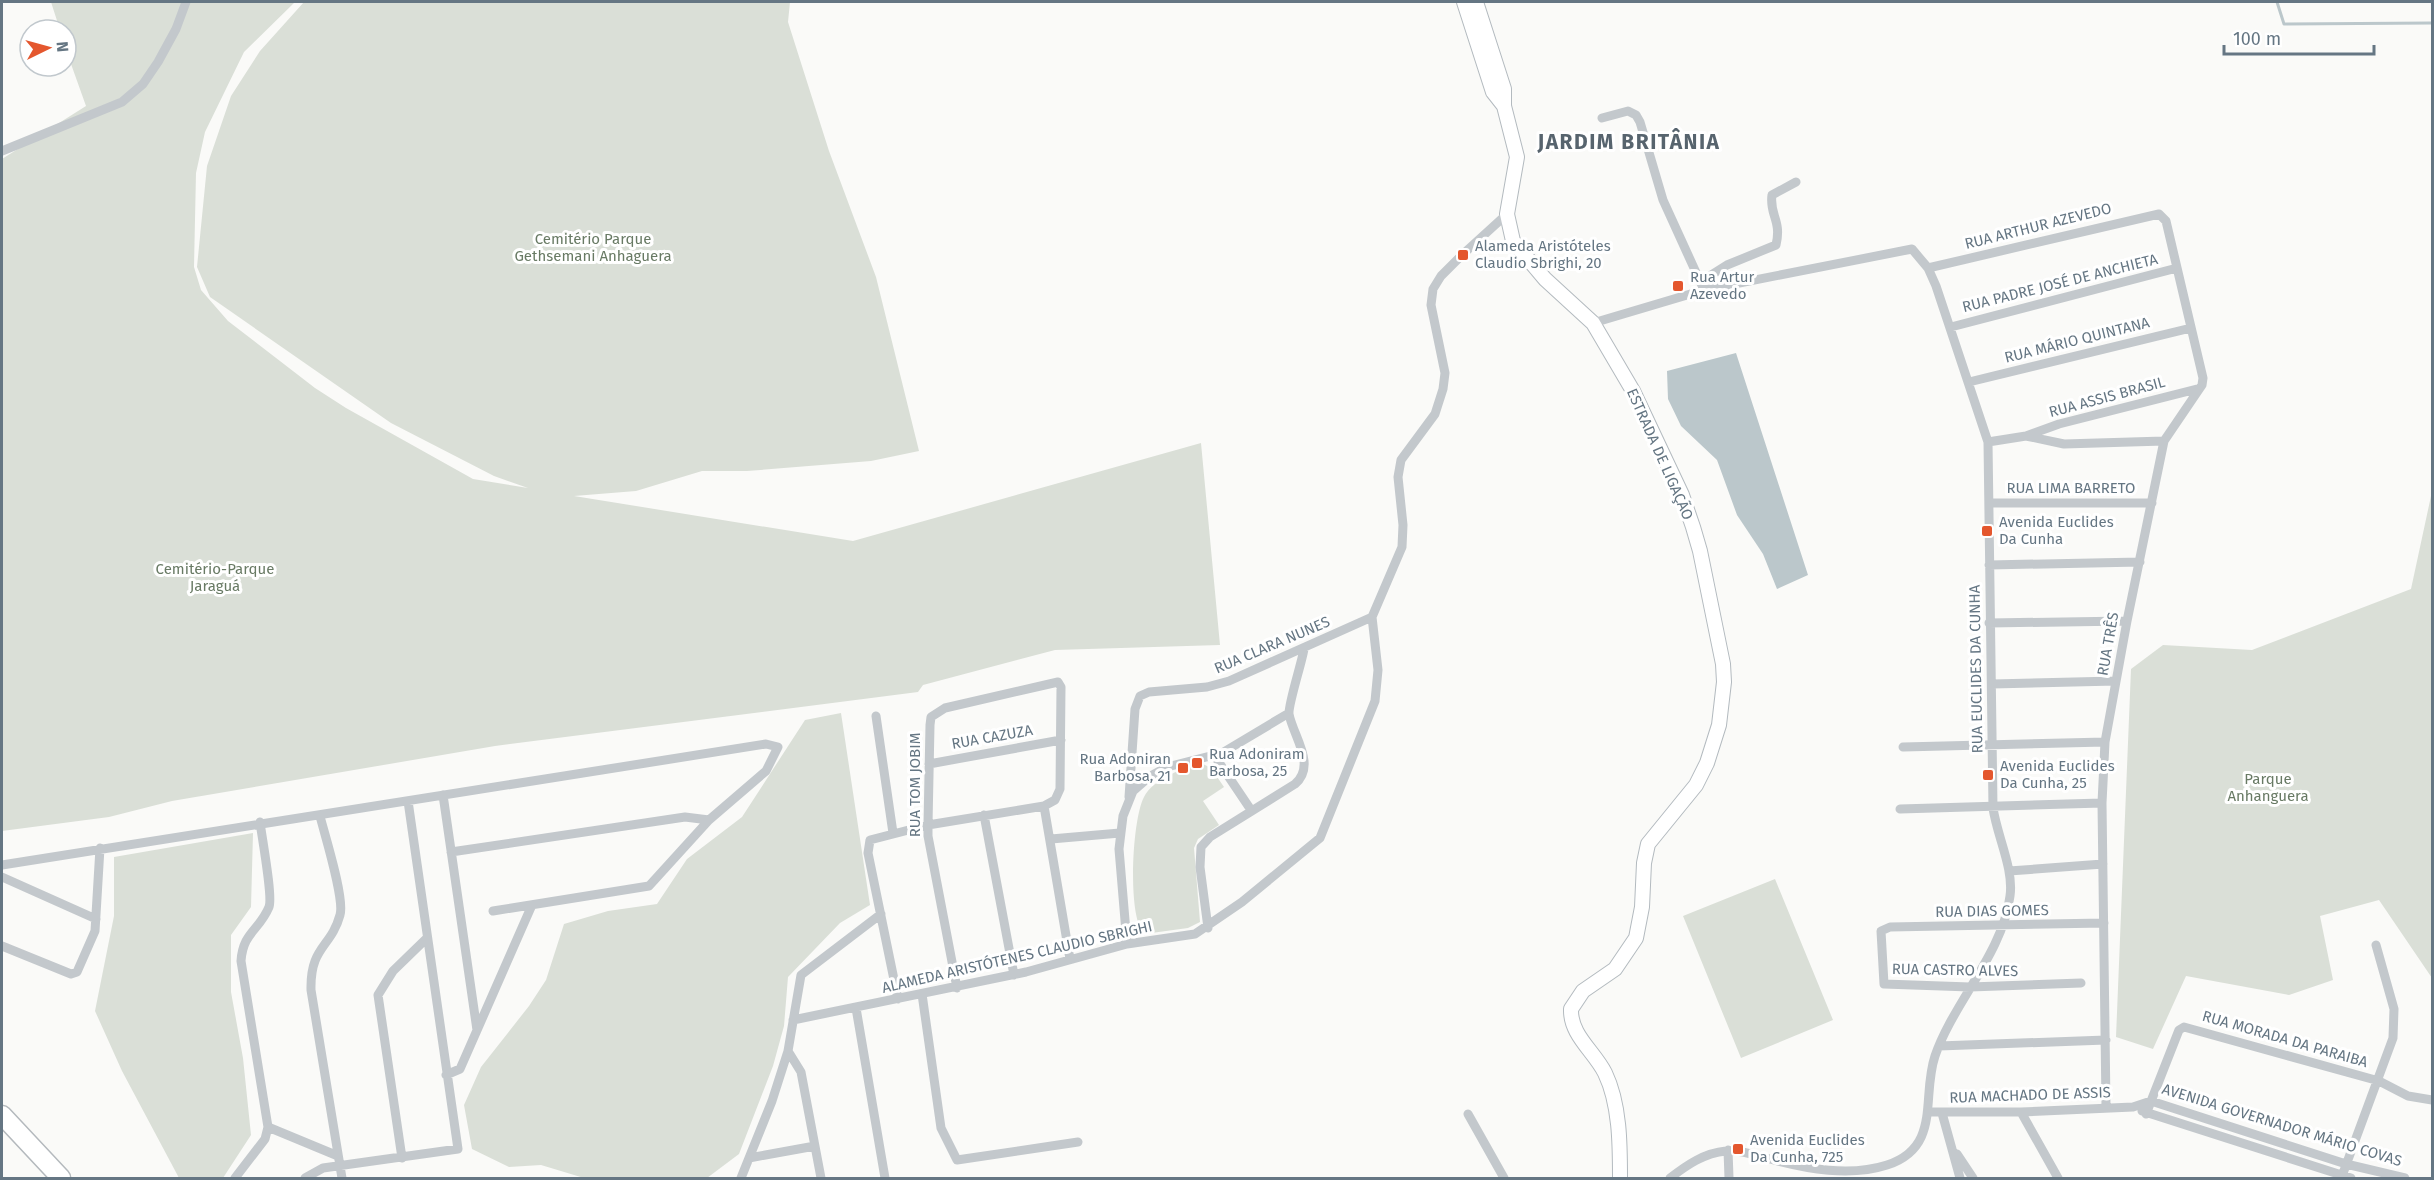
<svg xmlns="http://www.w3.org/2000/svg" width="2434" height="1180" font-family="'Fira Sans',sans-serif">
	<rect width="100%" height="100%" fill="#fafaf8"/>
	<!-- green -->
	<path fill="#dadfd7" d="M51,2H295L244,52L205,132L196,173L194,267L201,290L228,321L315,388L346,408L473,479L528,488L494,476L391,423L210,297L197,267L207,166L231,96L260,51L304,2H790L788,22L829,151L876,277L919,451L871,461L747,471H702L636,491L574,496L853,541L1201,443L1220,645L1055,650L923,685L918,692L495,746L172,801L109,817L2,831V159L86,106L66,50V30H60Z
		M2431,496L2432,978L2379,900L2320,916L2333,980L2289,995L2186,976L2153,1049L2116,1037L2131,669L2163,645L2252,650L2411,589Z
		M841,713L870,905L840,923L788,977L784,1026L773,1066L739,1154L707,1178H584L541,1165L509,1167L472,1149L464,1105L481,1067L529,1006L546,980L564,924L608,911L657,904L687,859L742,817L805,720Z
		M1203,764L1211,768L1224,787L1203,801L1219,825L1198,839L1194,848L1200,922L1188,928L1144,934C1127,917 1132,819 1144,797C1153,779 1184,767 1203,764Z
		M253,833L251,907L231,935V992L243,1058L251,1135L223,1178H179L122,1071L95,1011L114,916V857Z
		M1775,879L1833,1020L1741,1058L1683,916Z"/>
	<!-- water -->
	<path fill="#bbc7cb" d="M1736,353L1808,575L1777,589L1763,554L1737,515L1717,460L1681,426L1668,399L1667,371Z"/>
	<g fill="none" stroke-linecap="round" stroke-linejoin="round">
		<!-- stream -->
		<path stroke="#bbc7cb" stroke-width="3" d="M2277,2L2284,24L2432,23"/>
		<!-- secondary casing -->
		<g stroke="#b3babf" stroke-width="16">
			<path id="secondary" d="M1464,2L1493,92L1504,106
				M1476,2L1504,89V106L1517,157L1507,214L1513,241L1545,279L1593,323L1633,391L1682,495L1693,527L1700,551L1723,664L1724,682L1719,725L1707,763L1696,785L1648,844L1644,863L1642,907L1636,938L1615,969L1583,991L1571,1009C1570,1035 1594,1051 1605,1073C1620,1104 1620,1145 1620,1178"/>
		</g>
		<!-- motorway casing -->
		<g stroke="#b4b9bd" stroke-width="21">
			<path id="motorway" d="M2,1115L61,1178"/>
		</g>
		<!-- minor -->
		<path stroke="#c3c8cc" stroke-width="9" d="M1602,118L1628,111L1636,115L1640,122L1663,200L1704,290
			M2,151L122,102L143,84L158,62L176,29L186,2
			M1928,268L2159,214L2166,221L2203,378L2202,385L2164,441L2127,621L2105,742L2102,803L2106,1106
			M1700,282L1727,265L1776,245C1782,220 1769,215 1772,195L1796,182
			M1593,323L1704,290L1912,249L1928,268L1936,286L1988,442L1993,808C1997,836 2014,869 2010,896C2003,953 1953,1003 1935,1056C1921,1097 1942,1147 1887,1165C1850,1177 1807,1169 1770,1159C1757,1156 1740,1149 1726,1151C1704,1153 1687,1165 1670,1178
			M1951,327L2177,268
			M1969,382L2191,328
			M2026,436L2059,424L2197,389
			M1988,442L2026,436L2064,444L2164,441
			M1990,503H2152
			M1989,565L2140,562
			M1989,623L2127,621
			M1992,684L2116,681
			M876,716L893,833
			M1903,747L2105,742
			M1214,755L1251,810
			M929,764L1061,740
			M443,795L477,1030
			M1129,797L1135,709L1140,696L1149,692L1207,687L1229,681L1372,617
			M1044,806L1070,959
			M1900,809L2102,803
			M984,815L1014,975
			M320,816C325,836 345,899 340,915C331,948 310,946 311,990L342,1178
			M1051,839L1120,833
			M451,852L685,817L709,820
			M2,865L766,744L778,747L766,771L709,820L649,886L493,911
			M2009,871L2103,864
			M2,877L96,919
			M1208,928L1200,867L1201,847L1210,837L1295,784C1317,765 1293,736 1289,714C1288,705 1302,662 1304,649
			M1127,944L1119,849L1123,816L1133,791L1149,777L1167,767L1222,753L1289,713
			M2,946L71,974L77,972L95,931L100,848
			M2081,983L1970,987L1884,984L1881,931L1890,927L2104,923
			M922,994L941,1128L957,1160L1078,1142
			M898,999L868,853L870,840L928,825L1044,806L1055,800L1060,789L1061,687L1058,682L945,708L931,717L930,725L928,825V836L957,988
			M856,1008L885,1178
			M793,1020L1026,972L1127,944L1195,934L1242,902L1320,838L1375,701L1378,670L1372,617L1402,547L1403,525L1398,477L1401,460L1435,414L1443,389L1445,373L1431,305L1433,289L1441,276L1462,255L1507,214
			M1939,1046L2106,1040
			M788,1051L801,1072L821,1178
			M446,1075L460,1069L532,905
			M2142,1111L2351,1178
			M1929,1112H2021L2133,1107L2151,1101L2346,1164L2405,1178
			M2021,1112L2058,1178
			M1942,1113L1960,1178
			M1468,1114L1504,1178
			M2146,1114L2179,1030L2184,1027L2379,1081L2408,1096L2432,1100
			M268,1127L338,1156
			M1728,1150L1729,1178
			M1957,1154L1973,1178
			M402,1158L378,995L393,971L427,938
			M749,1158L815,1146
			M2342,1176L2393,1038L2394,1009L2376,945
			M235,1178L265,1139L268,1127L241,961C243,932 259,931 269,907C273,897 262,838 260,822
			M305,1178L323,1168L458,1149L408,801
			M741,1178L772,1101L788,1051L801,975L881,914"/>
		<!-- secondary -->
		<use href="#secondary" stroke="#fff" stroke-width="14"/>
		<!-- motorway -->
		<use href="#motorway" stroke="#fff" stroke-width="18"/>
	</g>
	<!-- markers -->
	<g fill="#e4572e" stroke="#fff" stroke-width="2">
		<rect x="1457" y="249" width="12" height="12" rx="3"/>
		<rect x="1672" y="280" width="12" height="12" rx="3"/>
		<rect x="1981" y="525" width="12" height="12" rx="3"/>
		<rect x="1191" y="757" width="12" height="12" rx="3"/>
		<rect x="1177" y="762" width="12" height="12" rx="3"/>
		<rect x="1982" y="769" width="12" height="12" rx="3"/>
		<rect x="1732" y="1143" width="12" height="12" rx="3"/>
	</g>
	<g text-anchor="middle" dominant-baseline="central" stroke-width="6" stroke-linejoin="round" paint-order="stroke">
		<!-- street labels -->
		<g font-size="15" fill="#657683" stroke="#fff">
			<text transform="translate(2038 226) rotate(-14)">RUA ARTHUR AZEVEDO</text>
			<text transform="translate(2060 283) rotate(-14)">RUA PADRE JOSÉ DE ANCHIETA</text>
			<text transform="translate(2077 340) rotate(-14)">RUA MÁRIO QUINTANA</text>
			<text transform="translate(2107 397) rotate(-15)">RUA ASSIS BRASIL</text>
			<text transform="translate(1660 454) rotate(66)">ESTRADA DE LIGAÇÃO</text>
			<text x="2071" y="488">RUA LIMA BARRETO</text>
			<text transform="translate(2108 644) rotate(-80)">RUA TRÊS</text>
			<text transform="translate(1272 645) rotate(-23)">RUA CLARA NUNES</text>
			<text transform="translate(1976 669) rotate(-91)">RUA EUCLIDES DA CUNHA</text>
			<text transform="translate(992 737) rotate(-10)">RUA CAZUZA</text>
			<text transform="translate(915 785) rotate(-90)">RUA TOM JOBIM</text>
			<text transform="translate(1992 911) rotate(-1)">RUA DIAS GOMES</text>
			<text transform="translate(1017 957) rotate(-13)">ALAMEDA ARISTÓTENES CLAUDIO SBRIGHI</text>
			<text transform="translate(1955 970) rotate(1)">RUA CASTRO ALVES</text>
			<text transform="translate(2285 1039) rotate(16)">RUA MORADA DA PARAIBA</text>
			<text transform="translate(2030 1095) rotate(-2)">RUA MACHADO DE ASSIS</text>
			<text transform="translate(2282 1125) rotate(17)">AVENIDA GOVERNADOR MÁRIO COVAS</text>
		</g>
		<!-- park labels -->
		<g font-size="15" fill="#687a64" stroke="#fff">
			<text x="593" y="239">Cemitério Parque<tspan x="593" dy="17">Gethsemani Anhaguera</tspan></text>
			<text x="215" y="569">Cemitério-Parque<tspan x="215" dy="17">Jaraguá</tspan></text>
			<text x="2268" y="779">Parque<tspan x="2268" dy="17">Anhanguera</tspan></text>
		</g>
		<!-- poi labels -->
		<g font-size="15" fill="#657683" stroke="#fff" text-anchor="start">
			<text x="1475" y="246">Alameda Aristóteles<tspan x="1475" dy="17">Claudio Sbrighi, 20</tspan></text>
			<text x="1690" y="277">Rua Artur<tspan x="1690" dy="17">Azevedo</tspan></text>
			<text x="1999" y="522">Avenida Euclides<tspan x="1999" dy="17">Da Cunha</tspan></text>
			<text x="1209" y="754">Rua Adoniram<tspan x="1209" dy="17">Barbosa, 25</tspan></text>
			<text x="1171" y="759" text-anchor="end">Rua Adoniran<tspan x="1171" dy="17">Barbosa, 21</tspan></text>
			<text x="2000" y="766">Avenida Euclides<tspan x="2000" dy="17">Da Cunha, 25</tspan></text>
			<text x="1750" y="1140">Avenida Euclides<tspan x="1750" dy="17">Da Cunha, 725</tspan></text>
		</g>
		<!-- district labels -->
		<g font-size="21" font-weight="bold" letter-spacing="1.5" fill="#57646e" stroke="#fff">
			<text x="1629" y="142">JARDIM BRITÂNIA</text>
		</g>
	</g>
	<!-- border -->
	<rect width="2434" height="1180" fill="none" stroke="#657683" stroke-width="6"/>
	<!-- north arrow -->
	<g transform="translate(48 48) rotate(85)"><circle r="28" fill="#ffffff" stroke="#c1c8cd" stroke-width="1.5"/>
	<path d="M0-4.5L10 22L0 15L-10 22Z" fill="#e4572e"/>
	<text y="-9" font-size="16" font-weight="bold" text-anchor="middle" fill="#657683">N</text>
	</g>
	<!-- scale -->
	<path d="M2224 45v9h150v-9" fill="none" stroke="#657683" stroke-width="3"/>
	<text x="2233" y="45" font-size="18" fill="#657683" stroke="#ffffff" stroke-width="4.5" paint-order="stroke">100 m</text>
</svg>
